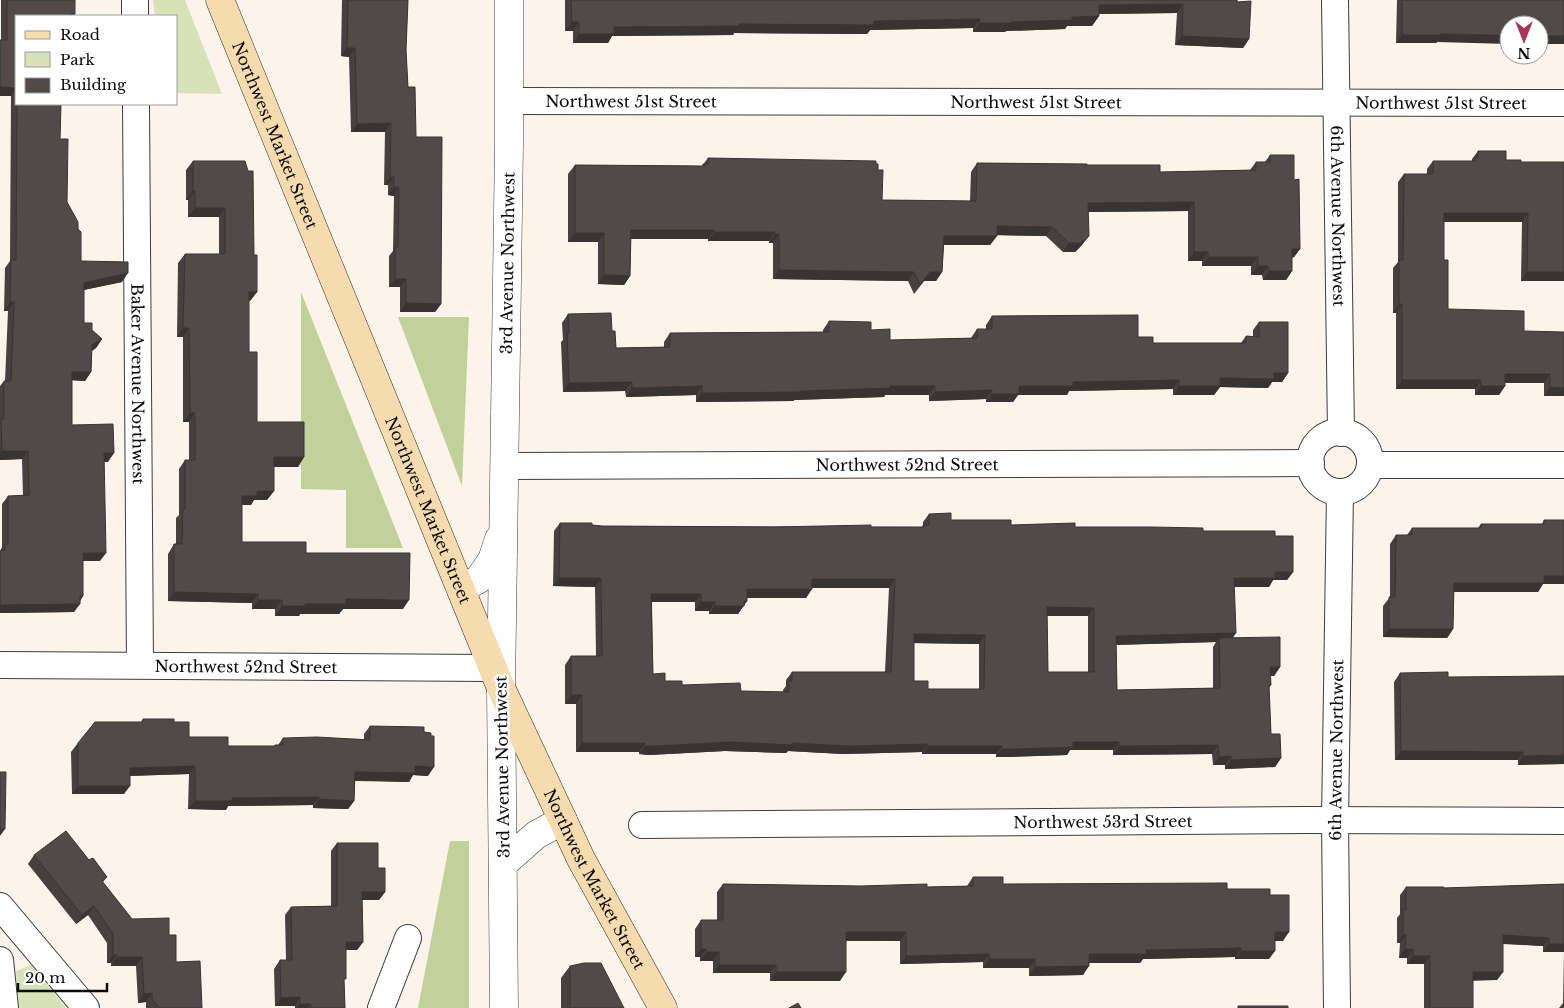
<svg xmlns="http://www.w3.org/2000/svg" width="1564" height="1008" font-family="'Libre Baskerville',serif">
	<rect width="100%" height="100%" fill="#fcf4ea"/>
	<!-- green -->
	<path fill="#d8e2b9" d="M153,0H185L222,94L176,93V16H155Z
		M31,965L66,1008H19L16,971Z"/>
	<!-- forest -->
	<path fill="#c0d19a" d="M301,292L403,548H346V490L301,489Z
		M398,317H469L462,486Z
		M450,841H469V1008H418Z"/>
	<g fill="none" stroke-linecap="round" stroke-linejoin="round">
		<!-- minor casing -->
		<g stroke="#3d3d3d" stroke-width="28">
			<g id="minor">
				<path d="M135,0V16"/>
				<path id="s1" d="M1335,0L1341,433"/>
				<path id="s2" d="M510,101L1564,103"/>
				<path id="s3" d="M136,104L140,665"/>
				<circle cx="1340" cy="462" r="30"/>
				<path d="M1370,465H1564"/>
				<path id="s4" d="M505,466L1311,463"/>
				<path id="s5" d="M0,665L492,668"/>
				<path id="s6" d="M642,825L1306,820L1564,821"/>
				<path d="M0,906L86,1008"/>
				<path d="M0,960L5,1008"/>
				<path d="M381,1008L408,938"/>
				<path id="s7" d="M1337,1008L1335,820L1340,492"/>
			</g>
		</g>
		<!-- tertiary casing -->
		<g stroke="#3d3d3d" stroke-width="29">
			<g id="tertiary">
				<path d="M461,589L479,579L492,560L499,539"/>
				<path d="M503,864L536,835L563,820"/>
				<path id="s8" d="M504,1008L501,688L509,144V0"/>
			</g>
		</g>
		<!-- secondary casing -->
		<g stroke="#2c2c2c" stroke-width="29">
			<g id="secondary">
				<path id="s9" d="M220,0L501,688L581,859L663,1008"/>
			</g>
		</g>
		<!-- minor -->
		<use href="#minor" stroke="#fff" stroke-width="26"/>
		<!-- tertiary -->
		<use href="#tertiary" stroke="#fff" stroke-width="28"/>
		<!-- secondary -->
		<use href="#secondary" stroke="#f5dbad" stroke-width="28"/>
	</g>
	<!-- wall -->
	<path fill="#47403e" fill-rule="evenodd" d="M1,0H75V14L73,16H16V104H61L60,139L67,202L78,229L81,261L122,282L84,290V323L102,339L96,348L92,351L91,372L85,381L72,380V425L108,462H104L100,561H83V596L74,612L0,613V551L2,547V504L8,496H23L22,459L0,460V386L4,381H5L8,311H4L5,268L10,261L11,96H0V40H1Z
		M342,0H408L406,50L408,87L441,304L435,312H400V287H389V256L393,251L394,196L388,195V185H384L385,132H351L349,57L341,56Z
		M565,0H1237L1249,39L1243,48L1175,45L1177,13L1099,14V16L1092,26H1067L1065,29L1006,31L1005,32H973V28L870,30L867,34L734,33L733,35L612,36L608,43H573V31H565Z
		M1397,0H1564L1437,42L1436,43H1396Z
		M1478,151L1506,160L1521,162L1564,281H1521L1522,222H1444V260L1448,309L1524,331L1564,396H1544V383H1505V386L1499,395H1475V389H1396V313H1393V268L1398,262V182L1404,174H1427V169L1433,161H1472V159Z
		M1270,155L1294,180L1300,249L1294,257L1292,258V271L1286,280H1263L1262,275H1251V266H1202V261H1188V211L1088,212L1082,245L1075,252H1063L1046,236L997,235V236L990,245H944L942,272L936,281H924L914,294L908,281L773,279V243H769V241H708V239H631L630,276L624,285L598,284V242H568V174L575,165L702,166L708,158L876,164L878,170L882,200L970,201L971,172L977,163L1087,165L1160,172L1250,170L1256,162H1265Z
		M193,161H245L257,292L250,301H249V352L257,422L304,457L298,467H274V491L267,500H254L251,505H242V542L306,553L403,609H343L339,614H300L299,616H275V609H252V603L168,601V554L174,544H176V518L179,515V469L185,460H189V422H183V337H177L178,263L185,254H219V217H188V200H186V170Z
		M568,314L612,331L616,348L664,347V342L670,333L823,332V330L829,321L871,330L890,340L971,338L977,329H986V325L992,316L1138,337L1153,343H1241L1246,336H1253V330L1259,322L1288,373L1282,382H1272L1268,388L1220,387L1214,395H1173V389L1069,391L1067,395H1018L1013,402H986V399L929,401V395H885L884,397L794,400V401L696,402V395L626,397L625,391L563,392L561,342L563,340L562,323Z
		M929,514L951,520L1011,525L1203,531L1275,536L1293,572L1287,580H1273L1269,587H1234L1233,638L1280,667L1274,676H1270L1271,685L1269,688L1271,734L1281,758L1275,767L1225,769V765H1213L1212,754L1113,755V750H1070L1067,755L1010,757H996V754H922V752L843,754L788,751L786,753L725,751L649,755L639,754V752H576V704H565V665L571,656H596L595,587L553,586L554,531L560,523L602,526L922,527L923,525V522ZM812,588H889L885,672H792L786,680V686L783,690V692L741,691L682,685L665,681L653,674L652,602H695V611H709V614H738L747,601V598H806ZM1047,616H1088V672H1048ZM1216,642L1213,647V688L1117,690L1116,645ZM914,643L979,644V689H928L914,681Z
		M1544,520H1564V584H1543L1538,592H1454L1453,629L1447,638L1383,637V606L1390,597V544L1396,535H1407L1412,528H1478L1481,524H1542Z
		M1400,673L1448,677L1564,764L1518,765V760H1395L1394,682Z
		M143,719L174,722L189,737L228,746H274L275,745H278L283,738L364,739V734L370,726L424,732L428,776L413,775L409,782L355,781L354,801L348,809L313,808V805L228,806L226,810L188,809L189,774L130,776L124,794H72L71,752L78,743L141,722Z
		M337,843L378,868L385,892L379,900H362L363,942L357,950H346L344,981L345,1008H295V1006H275L274,969L280,960H286L285,915L291,907L331,906V851Z
		M34,855L89,860L107,877L103,882L132,919L169,935L176,962L202,1008H146V1002L138,1003L136,966H111V963H107V943L88,915L76,924L28,864Z
		M973,877L1003,884L1227,889L1270,895L1283,941H1275L1269,959H1235V957L1143,959L1140,963H1089L1083,975L1029,976V968H983V962L900,964V941H846L840,981H770V973H713V961H700V957H695V929L701,920H717V892L723,884L927,887L967,886Z
		M1564,884V1008H1559L1563,1003L1564,952H1543V946L1503,944V972L1497,980H1473V1008H1424V964H1407V958H1399L1400,943H1397V918L1400,914V895L1406,887L1444,888Z
		M570,966L624,1008H561V978Z"/>
	<!-- shaded-wall -->
	<path fill="#393432" d="M1183,4L1177,13L1092,14L1099,5Z
		M70,14H75L73,16H68Z
		M1099,16L1092,26H1067L1065,29L1006,31L1005,32H973L979,23L1011,22L1072,17Z
		M980,19L973,28L870,30L867,34L734,33L733,35L612,36L608,43H573L579,34L614,27L874,21Z
		M572,22H579L573,31H565Z
		M1441,34L1509,35V44L1437,42L1436,43H1396L1402,35Z
		M1182,36L1249,39L1243,48L1175,45Z
		M1539,36H1564V44H1539Z
		M347,48H355L349,57L341,56Z
		M0,87L16,88L11,96H0Z
		M391,123L385,132H351L357,124Z
		M390,177H394L388,185H384Z
		M394,187H399L394,196L388,195Z
		M193,191H195L188,200H186Z
		M1194,202L1188,211L1082,212L1088,203Z
		M195,208H225L219,217H188Z
		M1444,213H1528L1522,222H1438Z
		M997,226L1052,227L1046,236L990,235Z
		M631,230H714L708,239H625Z
		M714,232H775L769,241H708Z
		M575,233H604L598,242H568Z
		M775,234H779L773,243H769Z
		M944,236H997L990,245H938Z
		M1089,236L1082,245L1075,252H1063L1069,243Z
		M1292,249H1300L1294,257L1285,258Z
		M1194,252H1208L1202,261H1188Z
		M1208,257H1258L1251,266H1202Z
		M1258,266H1268L1262,275H1251Z
		M779,270L914,272L908,281L773,279Z
		M1269,271H1292L1286,280H1263Z
		M930,272H942L936,281H924L914,294Z
		M1527,272H1564V281H1521Z
		M128,273L122,282L78,291L84,283Z
		M604,275L630,276L624,285L598,284Z
		M395,279H406L400,287H389Z
		M249,292H257L250,301H243Z
		M10,302H14L8,311H4Z
		M406,303L441,304L435,312H400Z
		M1399,304H1402L1396,313H1393Z
		M183,328H189L183,337H177Z
		M102,339L96,348L86,354L92,345Z
		M72,372H91L85,381L66,380Z
		M1274,373H1288L1282,382H1272L1268,388L1220,387L1214,395H1173L1179,386L1220,378Z
		M1505,374H1550L1544,383H1499Z
		M1179,380L1173,389L1069,391L1067,395H1018L1013,402H986L992,394L1019,386L1073,382Z
		M1402,380H1481L1475,389H1396Z
		M632,382L625,391L563,392L569,383Z
		M702,386L696,395L626,397L632,388Z
		M890,386H935L929,395H885L884,397L794,400V401L696,402L702,393L800,391Z
		M1481,386H1505L1499,395H1475Z
		M1550,387L1564,388V396H1544Z
		M992,390L986,399L929,401L935,392Z
		M190,413H195L189,422H183Z
		M2,451H28L22,459L0,460V453Z
		M104,453H114L108,462H98Z
		M274,457H304L298,467H267Z
		M257,491H274L267,500H254L251,505H236L242,496Z
		M83,553H106L100,561H77Z
		M1275,572H1293L1287,580H1273L1269,587H1228L1234,578Z
		M1544,576H1564V584H1543L1538,592H1448L1454,583Z
		M559,578H601L595,587L553,586Z
		M812,579H895L889,588H806Z
		M747,589H812L806,598H741Z
		M174,592L258,594L252,603L168,601Z
		M651,594H701L695,602H645Z
		M80,596H83L78,604H80L74,612L0,613V605Z
		M346,599L409,600L403,609H343L339,614H300L299,616H275L282,606Z
		M258,600H282L275,609H252Z
		M744,601H747L738,614H709L715,606Z
		M701,602H715L709,611H695Z
		M1047,607L1094,608L1088,616H1041Z
		M1389,629H1453L1447,638L1383,637Z
		M1236,633L1230,642L1219,638L1216,642L1110,645L1116,636Z
		M914,634L985,635L979,644L908,643Z
		M1270,667H1280L1274,676H1264Z
		M571,695H582L576,704H565Z
		M731,742L792,743L928,744L922,752L843,754L788,751L786,753L725,751L649,755L639,754L645,746Z
		M1073,742H1119L1113,750H1070L1067,755L996,757L1002,749Z
		M582,743H645L639,752H576Z
		M1218,745L1212,754L1113,755L1119,746Z
		M928,746H1002L996,754H922Z
		M1401,751L1523,752L1518,760H1395Z
		M1564,755V764L1518,765L1523,756Z
		M1231,756L1225,765H1213L1219,757Z
		M1281,758L1275,767L1225,769L1231,760Z
		M195,766L189,774L124,776L130,768Z
		M415,766L434,767L428,776L413,775L409,782L349,780L355,772Z
		M78,786H130L124,794H72Z
		M319,797L313,805L228,806L226,810L188,809L195,801L232,798Z
		M319,799L354,801L348,809L313,808Z
		M0,829H5L0,836Z
		M362,892H385L379,900H356Z
		M94,906L88,915L76,924L82,915Z
		M846,932H906L900,941L840,940Z
		M1275,932H1289L1283,941H1269Z
		M1403,935H1406L1400,943H1397Z
		M1503,935L1549,938L1543,946L1497,943Z
		M346,942H363L357,950H340Z
		M1549,944H1564V952H1543Z
		M1241,948L1235,957L1143,959L1140,963H1083L1089,954L1146,950Z
		M701,949H706L700,957H695Z
		M1405,949H1413L1407,958H1399Z
		M1241,951H1275L1269,959H1235Z
		M706,952H719L713,961H700Z
		M989,954L983,962L900,964L906,956Z
		M113,955H117L111,963H107Z
		M1413,956H1430L1424,964H1407Z
		M117,957H142L136,966H111Z
		M989,959H1035L1029,968H983Z
		M719,965H776L770,973H713Z
		M1089,966L1083,975L1029,976L1035,967Z
		M776,972H846L840,981H770Z
		M1473,972H1503L1497,980L1467,981Z
		M152,993L146,1002L138,1003L144,994Z
		M300,997L295,1006H275L281,998Z
		M300,1004H311L308,1008H297Z"/>
	<!-- building -->
	<path fill="#524a48" stroke="#393432" fill-rule="evenodd" d="M7,0H75V14H70V16H16V88L0,87V40H7Z
		M348,0H408L406,50L408,87H415L416,137H442L441,304L406,303V279H395V247H398L399,187H394V177H390L391,123L357,124L355,48H347Z
		M571,0H1237V2L1251,1L1249,39L1182,36L1183,4L1099,5V16L1072,17V20L1011,22V23H979L980,19L874,21V25L739,24V26L614,27V34H579V22H572Z
		M1402,0H1564V36H1539V25H1509V35L1441,34V35H1402Z
		M17,104H61L60,139H68L67,202L78,222V229L81,232V261L128,262V273L84,283V323H92V330L102,339L92,345L91,372H72V425L113,424L114,453H104L106,553H83V596H80V604L0,605V551L5,550V544H8V496L29,495L28,451H2L1,419H4V381H11L14,302H10L11,260H16Z
		M1478,151H1506V160H1521V162H1564V272H1527L1528,213H1444V260H1448V309L1524,311V331L1564,332V388L1550,387V374H1505V386H1481V380H1402V304H1399V260H1403L1404,174H1433V161H1475V158H1478Z
		M1270,155H1294V180L1299,179L1300,249H1292V271H1269L1268,266H1258V257H1208V252H1194V202L1088,203L1089,236L1081,243H1069L1052,227L997,226V236H944L942,272H930L920,285L914,272L779,270V234H775V232H714V230H631L630,276L604,275V233H575V165L703,166V164H708V158L876,161V164H878V170H883L882,200L976,201L977,163L1087,164V165H1160V172L1256,170V162H1270Z
		M193,161H245L248,171H253L254,255H257V292H249V352H257V422H304V457H274V491H257V496H242V542H306V553H410L409,600L346,599V604H305V606H282V600H258V594L174,592V544H182L183,509H185V460H195V413H190L189,328H183L185,254H225V208H195V191H193Z
		M611,313L612,331H615L616,348L670,347V333L829,332V321L871,322V330L890,329V340L977,338V329H992V316L1138,315V337H1153V343H1246V336L1259,337V322H1288V373H1274V379L1220,378V386H1179V380L1073,382V386H1019V394H992V390L935,392V386H890V388L800,391V392L702,393V386L632,388V382L569,383L567,334H569L568,314Z
		M951,513V520H1011V525L1075,523V527H1151L1203,528V531H1275V536H1293V572H1275V578H1234L1236,633L1116,636L1117,690L1220,688L1219,638L1280,637V667H1270L1271,685H1269L1271,734H1280L1281,758L1231,760V756L1219,757L1218,745L1119,746V742H1073V747L1016,749H1002V746H928V744L849,746L792,743V745L731,742L655,746H645V743H582V695H571V656H602L601,578H559L560,523H592V525L602,526L774,527L871,525V527H924L923,525H929V514ZM812,579H895L891,672H792V681H789V692L741,691L740,683L682,685V681H665V673L653,674L651,594H701V602H715V606H744V601H747V589H812ZM1047,607L1094,608V672H1048ZM914,634L985,635L984,689H928V681H914Z
		M1544,520H1564V576H1544V583H1454L1453,629H1389V597H1395L1396,535H1412V528H1481V524H1544Z
		M1448,672V677L1564,676V755L1523,756V752L1401,751L1400,673Z
		M143,719H174V722H189V737H228V746H275V745H283V738L317,737L370,740V726L424,727V732L431,733V736H434V767L415,766V773L355,772L354,801L319,799V797L232,798V801H195V766L130,768V786H78V743L95,722H143Z
		M0,772H6L5,829H0Z
		M66,831L89,860L93,858L107,877L102,881L132,919L169,918V935H176V962L200,961L202,1008H159L152,999V993L144,994L142,957H117V955H113V934L94,906L82,915L34,855Z
		M337,843H378V868H385V892H362L363,942H346V979H344L345,1008H311V1004H300V997L281,998L280,960H292L291,907L337,906Z
		M973,877H1003V884L1227,883V889H1270V895H1289V932H1275V951H1241V948L1146,950V954H1089V966L1035,967V959H989V954L906,956V932H846V972H776V965H719V952H706V949H701V920H723V884L860,886L927,884V887L973,886Z
		M1564,884V944H1549V938L1503,935V972H1473V1008H1430V956H1413V949H1405L1406,935H1403V910H1406V887H1444V888Z
		M584,963H601L624,1008H570V966Z
		M798,1003L801,1008H789Z
		M1238,1006H1288V1008H1238Z"/>
	<g text-anchor="middle" dominant-baseline="central" stroke-width="5" stroke-linejoin="round" paint-order="stroke">
		<!-- street labels -->
		<g font-size="16" fill="#0a0a0a" stroke="#fff">
			<text stroke="none"><textPath href="#s2" startOffset="121">Northwest 51st Street</textPath></text>
			<text stroke="none"><textPath href="#s2" startOffset="526">Northwest 51st Street</textPath></text>
			<text stroke="none"><textPath href="#s2" startOffset="931">Northwest 51st Street</textPath></text>
			<text stroke="none"><textPath href="#s9" startOffset="146">Northwest Market Street</textPath></text>
			<text stroke="none"><textPath href="#s1" startOffset="216">6th Avenue Northwest</textPath></text>
			<text stroke="none"><textPath href="#s8" startOffset="745">3rd Avenue Northwest</textPath></text>
			<text stroke="none"><textPath href="#s3" startOffset="280">Baker Avenue Northwest</textPath></text>
			<text stroke="none"><textPath href="#s4" startOffset="402">Northwest 52nd Street</textPath></text>
			<text stroke="none"><textPath href="#s9" startOffset="551">Northwest Market Street</textPath></text>
			<text stroke="none"><textPath href="#s5" startOffset="246">Northwest 52nd Street</textPath></text>
			<text stroke="none"><textPath href="#s7" startOffset="258">6th Avenue Northwest</textPath></text>
			<text transform="translate(502 767) rotate(-91)">3rd Avenue Northwest</text>
			<text stroke="none"><textPath href="#s6" startOffset="461">Northwest 53rd Street</textPath></text>
			<text stroke="none"><textPath href="#s9" startOffset="956">Northwest Market Street</textPath></text>
		</g>
	</g>
	<!-- legend -->
	<rect x="15" y="15" width="162" height="90" fill="#ffffff" stroke="#9d9d9d"/>
	<rect x="25" y="31" width="25" height="8" fill="#f5dbad" stroke="#9d9d9d"/>
	<text x="60" y="40" font-size="15" fill="#0a0a0a">Road</text>
	<rect x="25" y="52" width="25" height="15" fill="#d8e2b9" stroke="#9d9d9d"/>
	<text x="60" y="65" font-size="15" fill="#0a0a0a">Park</text>
	<rect x="25" y="78" width="25" height="15" fill="#524a48" stroke="#9d9d9d"/>
	<text x="60" y="90" font-size="15" fill="#0a0a0a">Building</text>
	<!-- north arrow -->
	<g transform="translate(1524 40) rotate(180)"><circle r="24" fill="#ffffff" stroke="#9d9d9d"/>
	<path d="M0-4L9 19L0 12L-9 19Z" fill="#a83557"/>
	<text y="-8" font-size="14" font-weight="bold" text-anchor="middle" fill="#0a0a0a">N</text>
	</g>
	<!-- scale -->
	<path d="M18 983v8h89v-8" fill="none" stroke="#0a0a0a" stroke-width="2.5"/>
	<text x="25" y="983" font-size="15" fill="#0a0a0a" stroke="#ffffff" stroke-width="4" paint-order="stroke">20 m</text>
</svg>
